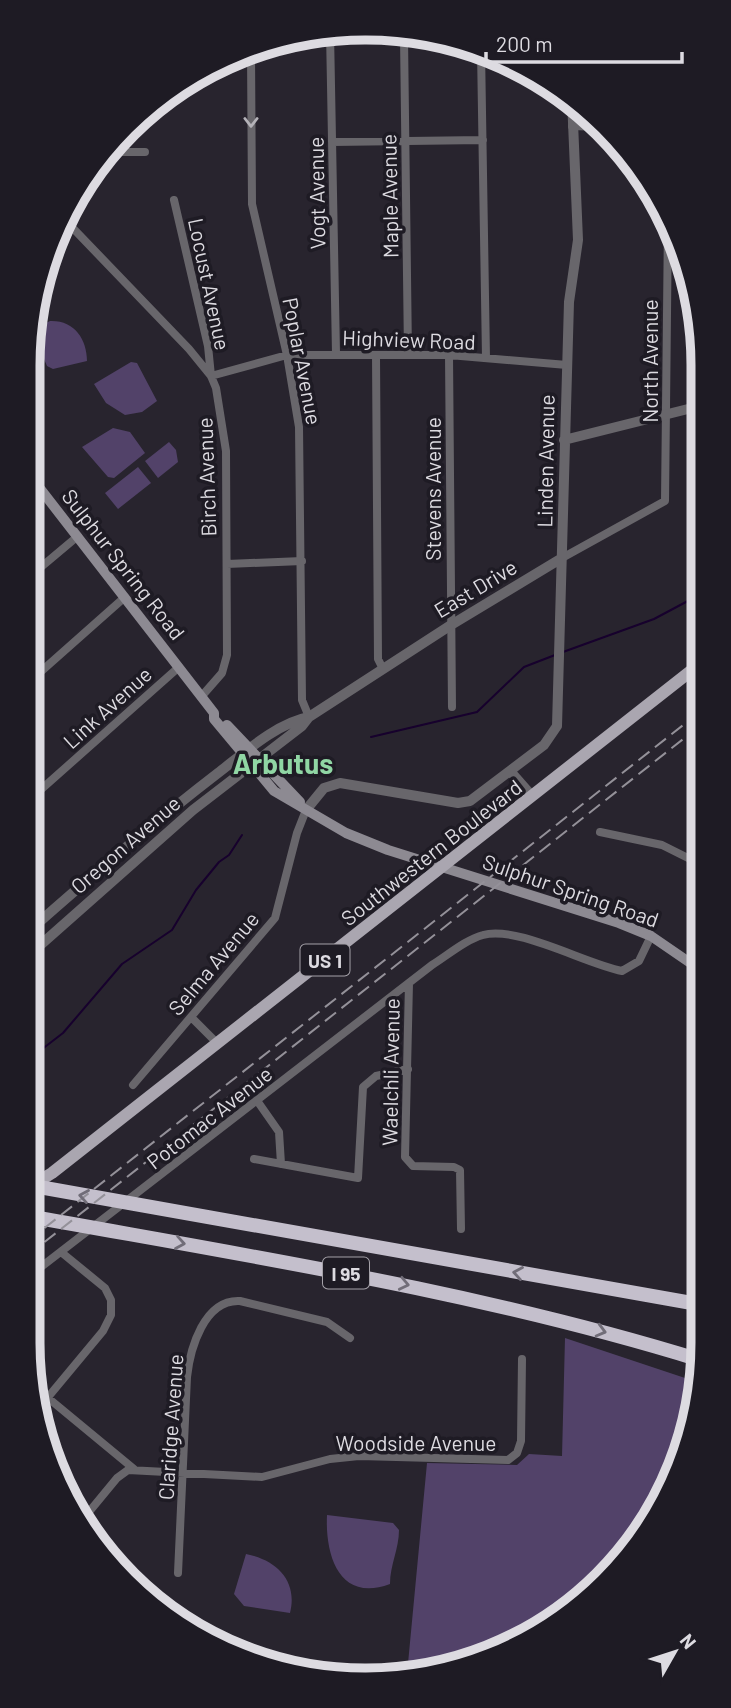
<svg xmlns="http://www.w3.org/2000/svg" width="731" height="1708" font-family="Barlow,sans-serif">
	<rect width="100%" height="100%" fill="#28242e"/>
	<!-- green -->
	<path fill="#524269" d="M50,321C74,320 87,339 87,361L53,369L47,366L33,333L34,329Z
		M131,362L137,363L157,401L142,412L125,415L106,403L94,384Z
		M113,428L130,432L145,453L114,478L108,477L82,447Z
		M169,442L176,450L178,462L158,478L145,461Z
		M138,467L151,483L118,509L105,493Z
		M565,1338L697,1382L685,1451L620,1565L534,1635L431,1674H407L427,1463L517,1465L529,1454L562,1456Z
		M327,1515L393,1523L399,1530C399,1549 390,1565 390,1584C339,1603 325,1555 327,1515Z
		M246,1554C277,1560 298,1581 290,1613L244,1606L234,1594Z"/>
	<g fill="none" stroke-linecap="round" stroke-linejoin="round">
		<!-- stream -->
		<path stroke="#17012d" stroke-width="2" d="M563,652L654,619L701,594
			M371,737L477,712L524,667L555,655
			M28,1060L63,1033L122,964L172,930L196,890L219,862L229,855L242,835"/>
		<!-- minor -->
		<path stroke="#68666b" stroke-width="8" d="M330,32L336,354
			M404,37L408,354
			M481,50L486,358
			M251,53L252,204L287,355L299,427L302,700L309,717
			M231,59L251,58
			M171,98V102
			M572,126L600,127
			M332,142L483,140
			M106,152H145
			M174,200L208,346L211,376L287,355H449L567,365
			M66,221L189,349L211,376L216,388L226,451L227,655L222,673L201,697
			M376,355L378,659L383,669
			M449,355L452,707
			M562,558L665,501L668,220
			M227,564L302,561
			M28,578L78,536
			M28,683L125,597
			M28,801L179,667
			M600,832L662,845L702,865
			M691,859L702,847
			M28,909L39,922
			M409,983L405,1157L413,1166L454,1167L460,1170L461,1229
			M191,1017L218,1044
			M133,1085L275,918L297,833L306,810
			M258,1102L279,1132L281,1164
			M254,1159L358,1178L363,1087L376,1076L408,1069
			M28,1277L432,965C448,955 465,940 483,935C516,925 586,964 622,971L639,961L651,936
			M36,1388L134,1469
			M39,1408L103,1331L111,1315V1300L105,1288L61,1252
			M84,1518L117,1478L128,1470L262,1477L330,1459L359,1456L508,1460L517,1453L521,1441L522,1359
			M178,1573L187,1377C190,1349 204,1299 240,1301L327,1322L350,1338"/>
		<!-- tertiary -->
		<path stroke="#68666b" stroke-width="10" d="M564,440L700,406
			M510,771L532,796
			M306,810L324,788L340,783L458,803L470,801L544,745L557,726L569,302L578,240L572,99
			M28,932C90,877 153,823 218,773C244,753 277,723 309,717
			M28,956L193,810L302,726L309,717L451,625L562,558"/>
		<!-- secondary -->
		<path stroke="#8d8a92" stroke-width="10" d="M28,473L214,713V719L274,791L346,833L388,850L619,923L651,936L702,971
			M227,725L300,802"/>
		<!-- primary -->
		<path stroke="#aaa6b0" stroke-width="12" d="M28,1188L52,1173L701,663"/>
		<!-- motorway -->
		<path stroke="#c4bfcc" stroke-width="14" d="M28,1185L703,1305
			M28,1216C254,1257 480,1292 700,1360"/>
		<!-- rail -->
		<path stroke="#949199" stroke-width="2" stroke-dasharray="14 7" stroke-linecap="butt" d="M28,1241L701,711
			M28,1255L701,725"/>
	</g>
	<!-- one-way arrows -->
	<defs><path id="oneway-chevron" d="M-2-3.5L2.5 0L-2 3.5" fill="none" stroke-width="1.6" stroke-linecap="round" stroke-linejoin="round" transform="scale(1.75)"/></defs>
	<use stroke="#b4b2b8" href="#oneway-chevron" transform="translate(251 122) rotate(90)"/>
	<g stroke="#716d78">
		<use href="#oneway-chevron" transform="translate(84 1196) rotate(-170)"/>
		<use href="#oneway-chevron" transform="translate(180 1243) rotate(10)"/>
		<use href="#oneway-chevron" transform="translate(518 1273) rotate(-170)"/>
		<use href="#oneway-chevron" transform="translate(404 1284) rotate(12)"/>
		<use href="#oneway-chevron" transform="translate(601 1331) rotate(15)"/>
	</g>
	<g text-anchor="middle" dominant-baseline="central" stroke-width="7" stroke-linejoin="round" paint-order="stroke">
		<!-- shield labels -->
		<g fill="#1e1b24" stroke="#a4a1a8" stroke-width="2">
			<rect x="300.5" y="944.5" width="49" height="31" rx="5"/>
			<rect x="323" y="1257.5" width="46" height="31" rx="5"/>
		</g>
		<g font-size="19" font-weight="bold" fill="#dddbe1">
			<text x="325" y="960">US 1</text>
			<text x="346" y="1273">I 95</text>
		</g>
		<!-- street labels -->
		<g font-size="21" fill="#dddbe1" stroke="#1e1b24">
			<text transform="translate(316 193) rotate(-91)">Vogt Avenue</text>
			<text transform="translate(389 196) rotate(-91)">Maple Avenue</text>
			<text transform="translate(210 284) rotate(78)">Locust Avenue</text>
			<text transform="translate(409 339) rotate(2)">Highview Road</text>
			<text transform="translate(303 361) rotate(79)">Poplar Avenue</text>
			<text transform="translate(649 361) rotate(-90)">North Avenue</text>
			<text transform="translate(545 461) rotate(-89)">Linden Avenue</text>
			<text transform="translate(206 477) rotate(-92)">Birch Avenue</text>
			<text transform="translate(432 489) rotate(-90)">Stevens Avenue</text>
			<text transform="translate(124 564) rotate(52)">Sulphur Spring Road</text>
			<text transform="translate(475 588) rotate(-31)">East Drive</text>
			<text transform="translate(107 707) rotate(-42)">Link Avenue</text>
			<text transform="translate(125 844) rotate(-41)">Oregon Avenue</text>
			<text transform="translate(431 852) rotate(-38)">Southwestern Boulevard</text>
			<text transform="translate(571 890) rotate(19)">Sulphur Spring Road</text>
			<text transform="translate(213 963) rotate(-50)">Selma Avenue</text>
			<text transform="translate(390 1072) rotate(-89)">Waelchli Avenue</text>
			<text transform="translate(209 1117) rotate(-38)">Potomac Avenue</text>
			<text transform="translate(170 1427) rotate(-86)">Claridge Avenue</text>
			<text x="416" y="1442">Woodside Avenue</text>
		</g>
		<!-- district labels -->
		<g font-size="28" font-weight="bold" fill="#90d6a4" stroke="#1e1b24">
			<text x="283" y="763">Arbutus</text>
		</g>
	</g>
	<!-- crop -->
	<path d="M0 0H731V1708H0ZM365 40H366A325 325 0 0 1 691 365V1343A325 325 0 0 1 366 1668H365A325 325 0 0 1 40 1343V365A325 325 0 0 1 365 40Z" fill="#1e1b24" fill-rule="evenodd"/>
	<path fill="none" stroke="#dddbe1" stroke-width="9" d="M365 40H366A325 325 0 0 1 691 365V1343A325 325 0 0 1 366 1668H365A325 325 0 0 1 40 1343V365A325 325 0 0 1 365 40Z"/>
	<!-- north arrow -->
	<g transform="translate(675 1652) rotate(51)" stroke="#1e1b24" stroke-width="5" paint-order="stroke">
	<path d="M0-5L12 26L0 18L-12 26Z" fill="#dddbe1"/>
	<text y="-10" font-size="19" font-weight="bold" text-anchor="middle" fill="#dddbe1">N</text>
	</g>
	<!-- scale -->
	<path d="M486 52v10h196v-10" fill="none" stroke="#dddbe1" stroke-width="3.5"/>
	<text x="496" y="52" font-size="21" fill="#dddbe1" stroke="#1e1b24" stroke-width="5" paint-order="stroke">200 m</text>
</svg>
